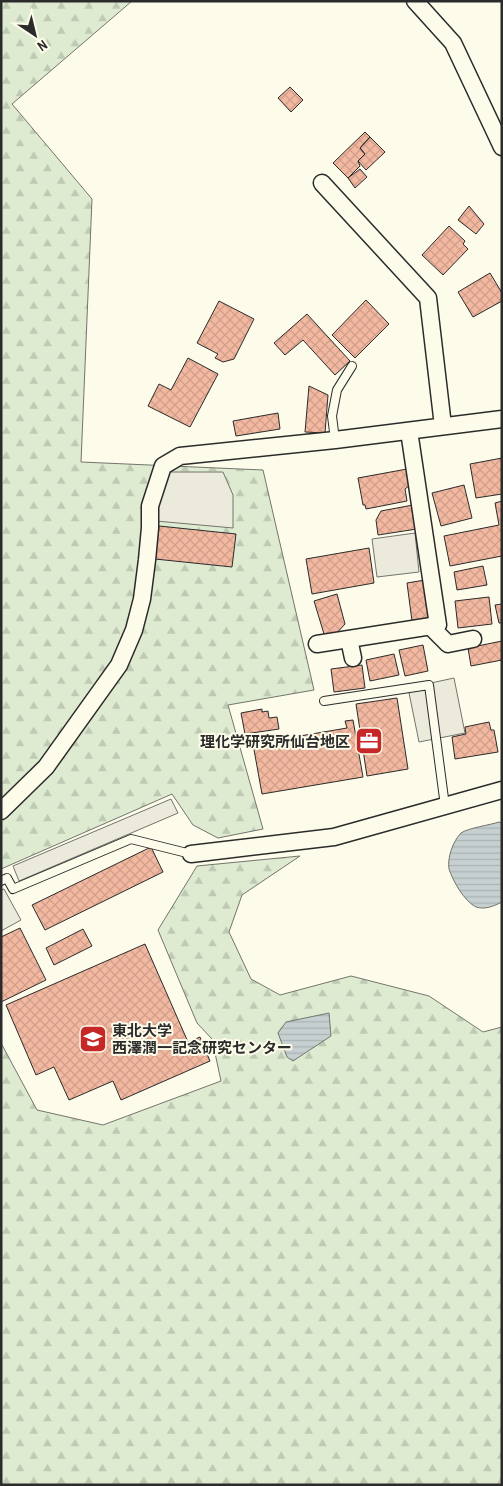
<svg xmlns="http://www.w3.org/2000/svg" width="503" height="1486" font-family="'Archivo Narrow','Noto Sans JP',sans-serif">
	<defs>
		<pattern id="forest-firs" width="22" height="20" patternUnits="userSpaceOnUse" patternTransform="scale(1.25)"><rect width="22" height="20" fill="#deebd1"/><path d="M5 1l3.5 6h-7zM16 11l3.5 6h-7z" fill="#bfcab4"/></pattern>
		<pattern id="water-rules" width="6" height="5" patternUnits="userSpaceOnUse" patternTransform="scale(1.25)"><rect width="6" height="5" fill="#c7d0d0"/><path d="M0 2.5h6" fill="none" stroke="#abb3b3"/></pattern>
		<pattern id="building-cross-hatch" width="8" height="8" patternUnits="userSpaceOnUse" patternTransform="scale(1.25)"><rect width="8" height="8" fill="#f2b8a0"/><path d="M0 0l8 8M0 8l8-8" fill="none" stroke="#d09e8a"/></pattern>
	</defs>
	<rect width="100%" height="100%" fill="#fdfbea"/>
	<!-- forest -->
	<path fill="url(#forest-firs)" stroke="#74746e" d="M1,1H132L12,104L92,199L81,462L263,470L314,690L228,705L263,829L218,838L193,825L172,794L1,869Z
		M300,856L242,895L229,932L251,979L280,995L351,976L429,996L483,1032L502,1027V1485H1V1043L37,1110L103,1125L221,1081L212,1039L197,1023L158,930L197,866Z"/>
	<!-- parking -->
	<path fill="#eceadb" stroke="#74746e" d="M165,472H223L233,495V528L156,521Z
		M415,533L419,572L377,577L372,539Z
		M454,678L465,733L419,742L408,688Z
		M171,799L178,813L19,881L13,866Z
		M4,889L21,920L1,931V890Z"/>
	<!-- water -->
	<path fill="url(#water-rules)" stroke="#74746e" d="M499,822L502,823V902C494,906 485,910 476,907C464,901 453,881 449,869C447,858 453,841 461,833C468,828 490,825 499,822Z
		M329,1013L331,1036L293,1061L287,1057L278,1033L286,1022Z"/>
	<!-- building -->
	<path fill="url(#building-cross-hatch)" stroke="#2b2b2b" d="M290,87L303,100L291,112L278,98Z
		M365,132L370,137L360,148L365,154L358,161L360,166L348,178L333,163Z
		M370,137L385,152L366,170L358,161L365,154L360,148Z
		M360,169L367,177L355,188L348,178Z
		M469,206L484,224L476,234L458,220Z
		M449,226L465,241L463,244L468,249L443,275L422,255Z
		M490,273L502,293V301L473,317L458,292Z
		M366,300L389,324L355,358L332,335Z
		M219,301L254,319L234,359L223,362L215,358L218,354L197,343Z
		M307,314L350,361L335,375L303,340L285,355L274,343Z
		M188,358L218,374L190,427L148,406L159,384L171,390Z
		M309,386L328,395L325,433L305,432Z
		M278,413L280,429L236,436L233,421Z
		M502,458V494L476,498L470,464Z
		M407,469L410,485L405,489L407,501L366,509L365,505H363L358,478Z
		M464,485L472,518L441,526L432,493Z
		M502,501V556L450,566L444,536L499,525L495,503Z
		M413,505L417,529L378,535L376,520L381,511Z
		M159,526L236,534L232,567L155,559Z
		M369,548L374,583L312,594L306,559Z
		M483,566L487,585L457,590L454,572Z
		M425,580L430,618L412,621L407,583Z
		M337,594L345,624L335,635L324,634L314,601Z
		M489,597L492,624L458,628L455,601Z
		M502,604V623H499L495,605Z
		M502,641V660L471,666L468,648Z
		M423,645L428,671L405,676L399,650Z
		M394,654L399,675L370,681L366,660Z
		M362,665L365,688L334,692L331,669Z
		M397,698L408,769L367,776L356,704Z
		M262,709V712L268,711L269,718L277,717L279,729L245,734L241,713Z
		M353,720L363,777L262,794L253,744L347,728L345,721Z
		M489,722L491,730H494L498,752L455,759L452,737L466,734L465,727Z
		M151,847L163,872L45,930L32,905Z
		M20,928L46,980L1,1002V937Z
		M83,929L92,946L54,965L46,948Z
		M145,944L188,1042L200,1037L210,1061L121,1100L113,1081L69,1100L54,1067L36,1075L6,1005Z"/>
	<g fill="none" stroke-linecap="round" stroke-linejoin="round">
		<!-- service casing -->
		<g stroke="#2b2b2b" stroke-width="10">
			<path id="service" d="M335,440L332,416L337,390L352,366
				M324,701L429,685L445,806
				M1,881L7,878L13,889L131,839L191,854"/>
		</g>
		<!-- minor casing -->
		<g stroke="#2b2b2b" stroke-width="19">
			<path id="minor" d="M415,1L453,43L502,147
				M322,183L428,298L443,426
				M430,626L448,644L473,639
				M349,639L353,658
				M317,644L438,625L409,431
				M1,811L46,767L119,665L134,630L142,599L147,560L150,528V506L163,466L180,456L335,440L502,419
				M191,854L334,837L502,790"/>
		</g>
		<!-- service -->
		<use href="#service" stroke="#fdfbea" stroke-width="8"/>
		<!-- minor -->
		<use href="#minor" stroke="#fdfbea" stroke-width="16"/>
	</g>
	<!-- icons -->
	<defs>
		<g id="office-square" transform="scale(1.4375)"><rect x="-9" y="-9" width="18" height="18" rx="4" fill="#c62828" stroke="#fdfbea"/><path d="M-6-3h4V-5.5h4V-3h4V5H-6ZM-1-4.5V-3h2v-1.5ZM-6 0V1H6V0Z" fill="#fff"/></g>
		<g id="university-square" transform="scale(1.4375)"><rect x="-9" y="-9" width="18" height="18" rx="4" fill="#c62828" stroke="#fdfbea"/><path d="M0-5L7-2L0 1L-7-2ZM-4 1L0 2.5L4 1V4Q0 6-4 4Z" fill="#fff"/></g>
	</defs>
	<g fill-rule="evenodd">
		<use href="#office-square" x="369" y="741"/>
		<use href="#university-square" x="93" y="1039"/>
	</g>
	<g text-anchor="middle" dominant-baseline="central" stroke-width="4" stroke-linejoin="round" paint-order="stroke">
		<!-- poi labels -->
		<g font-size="15" font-weight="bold" fill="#2b2b2b" stroke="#fdfbea" text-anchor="end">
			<text x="350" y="741">理化学研究所仙台地区</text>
			<text x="112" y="1030" text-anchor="start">東北大学<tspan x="112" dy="17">西澤潤一記念研究センター</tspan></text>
		</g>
	</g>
	<!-- border -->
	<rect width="503" height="1486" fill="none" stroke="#2b2b2b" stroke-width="5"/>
	<!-- north arrow -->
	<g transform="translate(35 35) rotate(145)" stroke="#fdfbea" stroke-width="4" paint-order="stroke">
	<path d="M0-4L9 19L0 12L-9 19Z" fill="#2b2b2b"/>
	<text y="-8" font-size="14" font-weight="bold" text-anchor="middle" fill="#2b2b2b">N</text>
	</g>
</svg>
